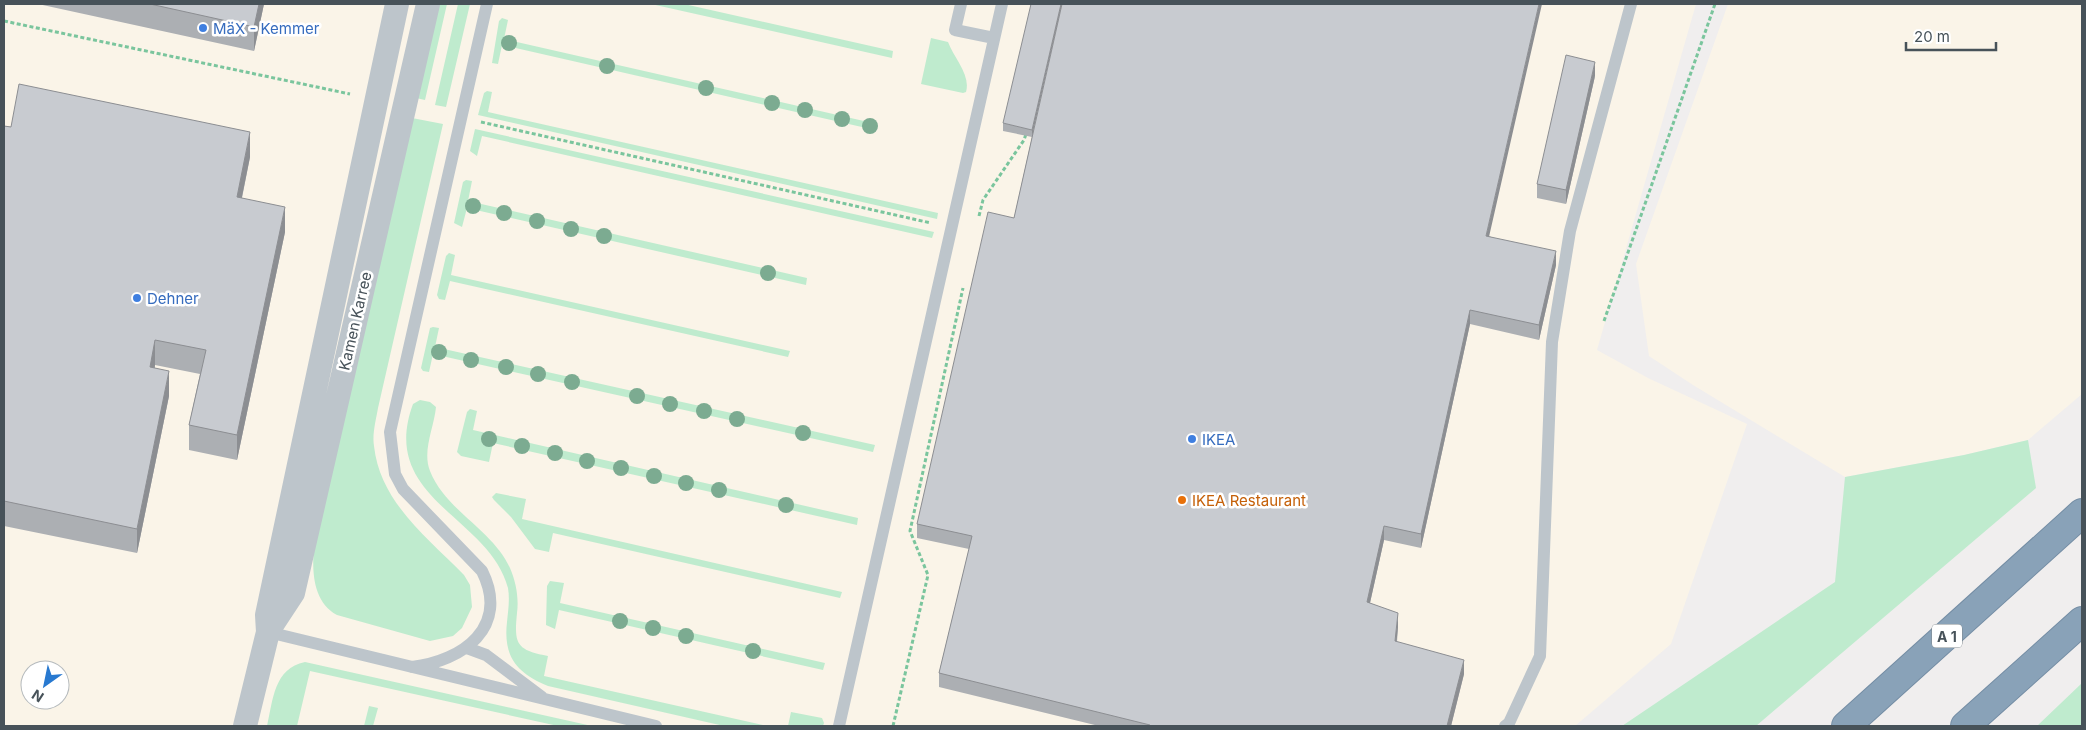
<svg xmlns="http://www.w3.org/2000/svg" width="2086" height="730" font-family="Inter,sans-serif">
	<rect width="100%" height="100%" fill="#f0eeee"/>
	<!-- commercial -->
	<path fill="#faf4e8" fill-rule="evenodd" d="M4,4H1696L1597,350L1648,378L1747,424L1671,644L1575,726H4ZM30,670H60V700H30Z
		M1728,4H2082V394L2028,440L1964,455L1845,477L1693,385L1649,356L1636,264Z"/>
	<!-- green -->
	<path fill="#bfebce" d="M438,4H447L425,100L416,98Z
		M458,4H470L446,107L435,105Z
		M651,4H684L893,51L892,58Z
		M502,18L508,20L504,39L877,124L875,130L502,45L498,64L492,63L499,21Z
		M931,38L948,42C954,58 971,75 966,92L963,93L921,84Z
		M487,91L492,92L488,112L938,213L937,219L478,115L484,93Z
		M412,118L443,124L378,408C376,420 372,434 374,446C380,502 427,537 464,575L470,585L472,607L462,628L453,636L430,641L337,615C312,601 312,570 314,545Z
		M475,129L934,232L932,238L482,136L477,156L470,151Z
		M466,180L472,181L468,201L807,278L806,285L467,208L462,227L454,223L463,182Z
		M449,253L455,255L451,275L790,351L788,357L450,281L445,300L439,299L437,295L446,256Z
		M433,327L439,328L435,347L875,445L873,452L433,354L429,372L423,371L421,368L430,328Z
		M420,400L430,402L436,407C434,428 422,451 430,471C446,511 492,529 510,568C516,582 519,598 517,613C514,644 516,650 548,656L544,676L767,726H724L548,686C517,673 503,657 507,622C508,611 510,600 508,588C489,516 378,499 413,404Z
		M470,409L477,411L473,430L858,518L857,525L493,443L489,462L461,456L457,452L467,412Z
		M2028,440L2036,488L1756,726H1622L1835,582L1845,477L1964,455Z
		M496,493L526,499L522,519L842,592L840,598L553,533L549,552L535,549L511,517L494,500L492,497Z
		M550,581L564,583L560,603L825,663L823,670L559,610L555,629L546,625L547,586Z
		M305,662L592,726H558L310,671L297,726H267C273,700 274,668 305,662Z
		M2082,683V726H2037Z
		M369,706L378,708L373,726H364Z
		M791,712L822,718L824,723L823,726H788Z"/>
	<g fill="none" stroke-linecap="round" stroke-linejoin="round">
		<!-- highway casing -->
		<g stroke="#748da4" stroke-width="30">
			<path id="highway" d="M1846,726L2082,513
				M1965,726L2082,621"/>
		</g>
		<!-- path -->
		<path stroke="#7ac59d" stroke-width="3" stroke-dasharray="4 2.5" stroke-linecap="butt" d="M4,21L350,94
			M481,122L931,223
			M979,216L983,200L1024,140L1026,134
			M1604,321L1715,4
			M893,726L928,575L910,531L963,288"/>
		<!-- lane -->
		<path stroke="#bdc5cb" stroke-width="12" d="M961,4L955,30L994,38
			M268,632L656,726
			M467,648L486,655L542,697
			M412,667C463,661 510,627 482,571L403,489L395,474L390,432L487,4
			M839,726L1002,4
			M1505,726L1509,723L1540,656L1552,342L1570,231L1631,4"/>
		<!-- street -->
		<path stroke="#bdc5cb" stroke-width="24" d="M270,628L293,593L428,4
			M245,726L268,632L267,615L397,4"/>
		<!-- highway -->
		<use href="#highway" stroke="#89a2b8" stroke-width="28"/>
	</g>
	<!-- trees -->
	<g fill="#7cab91">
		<circle cx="509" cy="43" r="8"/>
		<circle cx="607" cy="66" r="8"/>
		<circle cx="706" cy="88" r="8"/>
		<circle cx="772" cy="103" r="8"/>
		<circle cx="805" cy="110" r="8"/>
		<circle cx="842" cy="119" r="8"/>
		<circle cx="870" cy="126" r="8"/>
		<circle cx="473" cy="206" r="8"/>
		<circle cx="504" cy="213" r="8"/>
		<circle cx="537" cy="221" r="8"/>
		<circle cx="571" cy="229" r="8"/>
		<circle cx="604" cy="236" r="8"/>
		<circle cx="768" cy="273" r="8"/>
		<circle cx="439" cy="352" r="8"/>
		<circle cx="471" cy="360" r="8"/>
		<circle cx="506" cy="367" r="8"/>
		<circle cx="538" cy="374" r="8"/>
		<circle cx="572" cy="382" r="8"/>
		<circle cx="637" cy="396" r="8"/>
		<circle cx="670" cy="404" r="8"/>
		<circle cx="704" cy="411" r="8"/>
		<circle cx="737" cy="419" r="8"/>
		<circle cx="803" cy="433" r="8"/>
		<circle cx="489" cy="439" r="8"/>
		<circle cx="522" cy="446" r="8"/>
		<circle cx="555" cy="453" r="8"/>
		<circle cx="587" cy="461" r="8"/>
		<circle cx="621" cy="468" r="8"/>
		<circle cx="654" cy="476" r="8"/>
		<circle cx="686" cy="483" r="8"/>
		<circle cx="719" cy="490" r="8"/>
		<circle cx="786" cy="505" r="8"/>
		<circle cx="620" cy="621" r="8"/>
		<circle cx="653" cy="628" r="8"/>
		<circle cx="686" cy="636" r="8"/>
		<circle cx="753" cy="651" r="8"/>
	</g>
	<!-- wall -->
	<path fill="#acafb3" d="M38,4H264L254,51Z
		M1595,76L1566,204L1537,198V184Z
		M1003,123L1489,236L1556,265L1539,340L1470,324L1421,548L1384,540L1370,603L1398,627L1397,642L1464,674L1451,726H1099L939,687V673L969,549L917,538V524L1014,218L1032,137L1003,131Z
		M4,126L250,157L242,198L285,232L237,460L189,450V425L200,374L155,365V368L169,396L137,553L4,526Z"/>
	<!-- shaded-wall -->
	<path fill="#8c8e92" d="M259,4H264L254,51V27Z
		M1061,4H1062L1032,137V130Z
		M1539,4H1542L1486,250V236Z
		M1595,62V76L1566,204V190Z
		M250,132V157L237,221V197Z
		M285,207V232L237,460V435Z
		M1556,251V265L1539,340V325Z
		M1470,310V324L1421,548V534Z
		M155,340V365L150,392V367Z
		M169,371V396L137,553V529Z
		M1384,526V540L1367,616V602Z
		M1398,613V627L1395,656V641Z
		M1464,660V674L1451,726H1447Z"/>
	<!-- building -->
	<path fill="#c8cbd0" stroke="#8c8e92" d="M150,4H259L254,27Z
		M1031,4H1061L1032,130L1003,123Z
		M1062,4H1539L1486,236L1556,251L1539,325L1470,310L1421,534L1384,526L1367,602L1398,613L1395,641L1464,660L1447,726H1150V725L939,673L972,536L917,524L988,212L1014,218Z
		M1566,55L1595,62L1566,190L1537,184Z
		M19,84L250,132L237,197L285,207L237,435L189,425L206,350L155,340L150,367L169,371L137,529L4,501V126L11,127Z"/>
	<!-- markers -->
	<g fill="#3f7fe0" stroke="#fff" stroke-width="2">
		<circle cx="203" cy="28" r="5"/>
		<circle cx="137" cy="298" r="5"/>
		<circle cx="1192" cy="439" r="5"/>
	</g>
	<circle fill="#e8710a" stroke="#fff" stroke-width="2" cx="1182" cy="500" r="5"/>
	<g text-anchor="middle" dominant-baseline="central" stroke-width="5" stroke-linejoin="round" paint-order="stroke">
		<!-- shield labels -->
		<rect fill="#fff" stroke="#7e868b" stroke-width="1" x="1932" y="624.5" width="30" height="23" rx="4"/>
		<g font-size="14" font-weight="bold" fill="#475259">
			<text x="1947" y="636">A 1</text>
		</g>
		<!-- shop labels -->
		<g font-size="15" fill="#366cbe" stroke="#fff" text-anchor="start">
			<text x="213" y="28">MäX - Kemmer</text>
			<text x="147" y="298">Dehner</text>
			<text x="1202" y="439">IKEA</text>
		</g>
		<!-- street labels -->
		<g font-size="15" fill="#475259" stroke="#fff">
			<text transform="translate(355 321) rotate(-77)">Kamen Karree</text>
		</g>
		<!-- food labels -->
		<g font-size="15" fill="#c56008" stroke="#fff" text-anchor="start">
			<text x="1192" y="500">IKEA Restaurant</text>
		</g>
	</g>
	<!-- border -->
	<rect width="2086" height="730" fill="none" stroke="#475259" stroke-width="10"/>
	<!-- north arrow -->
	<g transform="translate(45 685) rotate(213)"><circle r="24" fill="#ffffff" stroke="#b5babd"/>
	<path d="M0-4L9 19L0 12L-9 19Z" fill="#2879d0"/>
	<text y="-8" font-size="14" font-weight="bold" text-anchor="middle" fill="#475259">N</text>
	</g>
	<!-- scale -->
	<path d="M1906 42v8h90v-8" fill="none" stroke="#475259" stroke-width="2.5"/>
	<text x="1914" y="42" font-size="15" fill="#475259" stroke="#ffffff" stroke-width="4" paint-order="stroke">20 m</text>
</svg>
